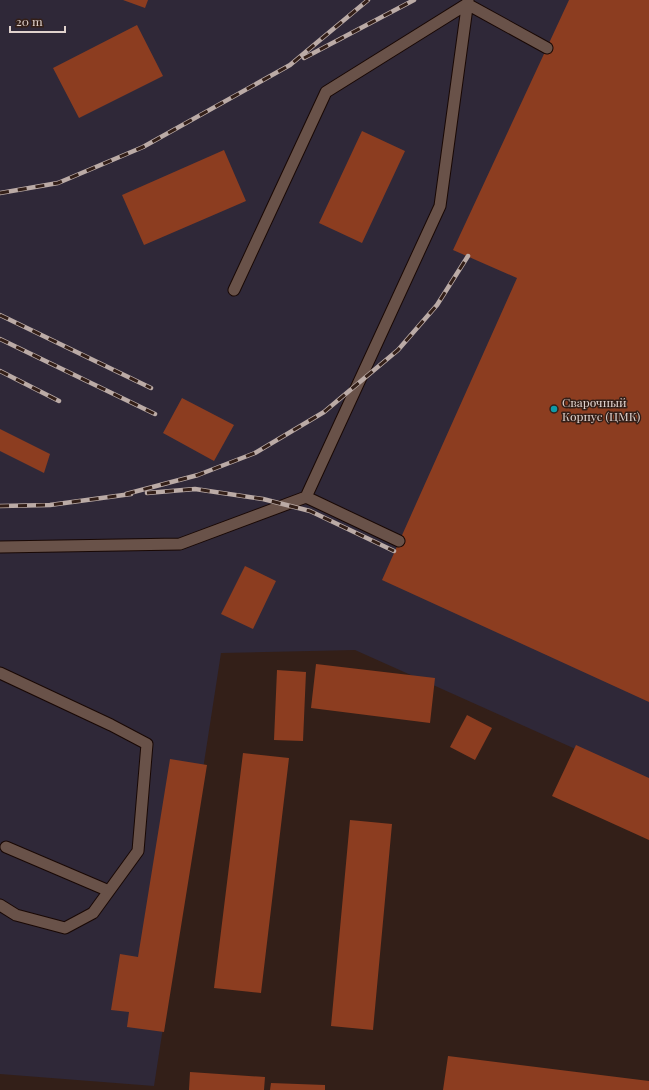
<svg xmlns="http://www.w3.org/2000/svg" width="649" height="1090" font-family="'Playfair Display',serif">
	<rect width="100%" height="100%" fill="#331f18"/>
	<!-- industrial -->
	<path fill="#2f2838" d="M0,0H649V782L355,650L221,653L154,1086L0,1074Z"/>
	<!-- building -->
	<path fill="#8c3d20" d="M123,0H148L145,8Z
		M569,0H649V702L382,580L517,278L453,250Z
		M137,25L163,76L79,118L53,68Z
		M362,131L405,151L362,243L319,223Z
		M224,150L246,201L144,245L122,195Z
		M182,398L234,425L214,461L163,433Z
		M0,429L50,454L44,473L0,451Z
		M245,566L276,581L253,629L221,614Z
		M316,664L435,678L430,723L311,708Z
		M277,670L306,672L303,741L274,740Z
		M467,715L492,728L475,760L450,747Z
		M576,745L649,778V840L552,796Z
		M243,753L289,758L261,993L214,988Z
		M170,759L207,765L164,1032L127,1027L129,1012L111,1010L120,954L138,957Z
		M350,820L392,824L373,1030L331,1026Z
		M448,1056L649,1081V1090H443Z
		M190,1072L265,1077L264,1090H189Z
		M271,1083L325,1085V1090H270Z"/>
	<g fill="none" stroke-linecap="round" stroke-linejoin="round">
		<!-- lane casing -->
		<g stroke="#190804" stroke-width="13">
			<path id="lane" d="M234,290L326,92L467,4L547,48
				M306,497L399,541
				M0,547L180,544L306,497L440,206L468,0
				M0,673L111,725L147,744L138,851L93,913L65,928L16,915L0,905
				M6,847L109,891"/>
		</g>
		<!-- lane -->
		<use href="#lane" stroke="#695249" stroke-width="11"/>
		<!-- rail casing -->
		<g stroke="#bbaba6" stroke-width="4.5">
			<path id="rail" d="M304,58L414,0
				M0,193L58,183L143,147L290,65L368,0
				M0,315L151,388
				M0,339L155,414
				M0,371L59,401
				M147,493L195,489L263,499L310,511L394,551
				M126,494L198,475L255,453L324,412L398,350L437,305L468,256
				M0,506L50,505L131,494"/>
		</g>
		<!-- rail -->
		<use href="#rail" stroke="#331f18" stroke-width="3" stroke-dasharray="9" stroke-linecap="butt"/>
	</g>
	<!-- markers -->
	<circle fill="#0f9aa8" stroke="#331f18" stroke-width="1.5" cx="554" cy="409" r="4"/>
	<g text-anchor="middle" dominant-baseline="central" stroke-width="3" stroke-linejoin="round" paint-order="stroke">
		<!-- poi labels -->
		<g font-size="12" fill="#e0d2cd" stroke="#331f18" text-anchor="start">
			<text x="562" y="402">Сварочный<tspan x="562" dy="14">Корпус (ЦМК)</tspan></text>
		</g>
	</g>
	<!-- scale -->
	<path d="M10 26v6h55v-6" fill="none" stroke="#e0d2cd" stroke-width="2"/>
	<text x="16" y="26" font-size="12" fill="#e0d2cd" stroke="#331f18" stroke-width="3" paint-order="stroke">20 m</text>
</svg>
